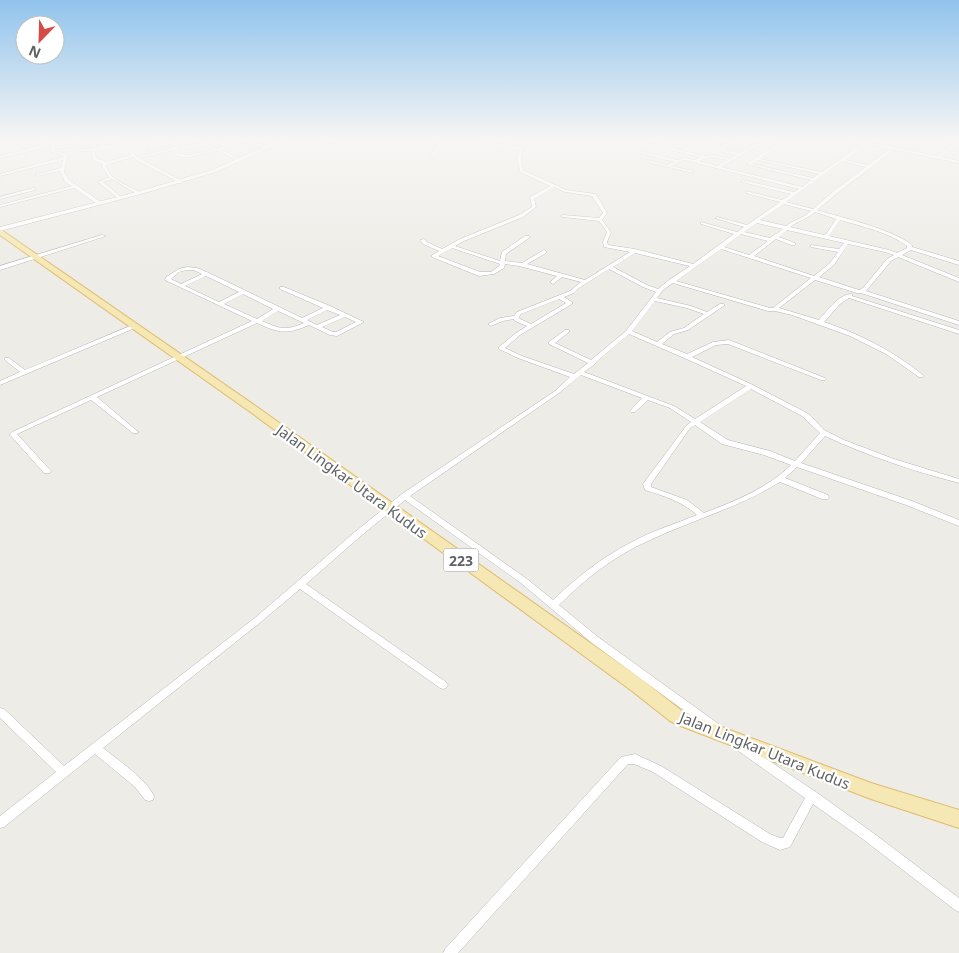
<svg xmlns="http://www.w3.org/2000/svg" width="959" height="953" font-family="'Noto Sans',sans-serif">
	<rect width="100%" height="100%" fill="#eeece6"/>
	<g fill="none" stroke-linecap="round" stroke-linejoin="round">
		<!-- minor casing -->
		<g stroke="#b3b6b9" stroke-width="1">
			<path id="minor" d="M52,139H56L55,147L75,144V146L54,149V150L68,155L64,172L69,180L101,202V204H97L74,188L0,207V205L72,186L65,182L60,171L37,176L35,175L61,168L63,160L0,176V174L63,157L64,156L51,152V146L0,158V156L51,143Z
				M95,139H99L100,140L112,139L102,142L105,146C123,143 126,143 137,157L172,148L174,147L201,143L193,139H198L218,149L241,141V139H245V142L222,150L242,160L243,161L241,162L218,151L189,157H181L174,155L175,150L139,158L182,181V183H180L136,160L133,157L106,165C109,181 129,185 141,193L137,194L112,179L103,182L121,197V198L119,199L98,182L109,177L103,168L102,164L93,160L91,151H79L77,150L79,149H93L101,146ZM205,145L215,150L189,155L177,153L179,150L177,149ZM118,146L126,148L131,155L106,162L96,158L95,151Z
				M154,139H162L150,142L148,141Z
				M184,139H192L158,147L157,149L149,151L147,150L154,147L155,145Z
				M266,139H274L283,142L281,143Z
				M320,139H327L336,142L334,143Z
				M444,139H448L433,156H431V154Z
				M473,139H481L523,148L521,157L523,170L566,190L596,194L607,213L602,220L611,232L607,242L608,245L635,249L693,264L734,234L701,224V222L737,232L744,227L715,218L717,217L747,225L780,202L746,193V191L782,200L791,194L742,182V180L794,192L799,189L684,160L671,166L693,171V173L647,162V160H648L667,165L674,162L636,152V150L677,160L684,158L694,160L701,157L674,151L644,139H650L676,149L705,156L713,155L730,159L736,155L718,151V149L724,145L714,143V141L748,149L754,145L730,139H737L756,144L764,140L780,139L765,142L721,167L802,187L811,180L746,164L776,145L778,146L777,147L760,159L822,172L863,143L847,139L865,141L868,139H873L869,142L937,156L951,146L955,139H959L954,148L941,157L959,161V163L894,150L840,191L817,210C843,218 892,229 912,245V247L959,261V265L911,250L902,255L959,278V282L898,257L891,261L866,291L959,321V325L861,293H857L815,280L779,308L819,320C828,310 839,294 852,294V296L959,330V334L849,298L840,304L824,322C860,334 893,351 923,375L924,376L923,377H919L886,354L850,336L792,315L775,311H768L673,283L663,290L657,298L691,306L707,312L720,304H724L725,305L688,330L674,334L662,344L687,354L713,342L729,340L825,378L826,379L825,380H821L728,344L716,345L692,357L753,385L803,411L810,415L824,430L844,440L894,459L959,479V483C913,471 868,456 825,436L801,463L912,501L959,520V526L906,505L797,467L785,478L828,495L829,497L828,499H822L780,482C738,508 692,520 648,541C614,556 585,579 559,605L598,637L720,725L721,728L720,731L716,732L712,731L592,643L521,583L405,500L362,535L306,584L446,682L448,685L446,688L443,689L440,688L300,589L262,621L103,748C118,760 146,779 154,796L153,800L149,801L145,800L135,787L95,754L4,827L0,828V816L56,772L0,718V708L4,709L64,766L256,617L356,531L402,494L555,391L570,377L518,358L499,349V347L516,333L527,326L515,321L514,319L503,321L491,326L488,324L500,318L514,316L517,312L570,291L581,282L562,277L553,284L550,282L557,276L519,266L505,264L504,268L494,274L479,276L432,257V255L439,251L423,244L420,240L424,239L427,242L442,249L460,239L519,215L532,207L530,197L550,186L520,172L517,157L520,150ZM867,144L890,149L868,165L845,160ZM728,146L745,150L739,153L722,150ZM713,157L727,160L717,166L699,161L706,158ZM758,160L819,174L813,178L752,164ZM842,161L866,167L836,189L813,209L786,202ZM554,187L565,192L592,196L603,213L599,218L563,215L561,216L563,217L599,221L607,232L603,242L604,247L630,252L585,280L527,264L546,253V251L544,250L522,263L505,261L506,254L529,238V236H525L502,252L500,261L455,246L464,241L523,217L536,207L534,199ZM784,204L811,211C803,218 794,220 786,226L760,220ZM815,212L836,219L827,233L824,235L790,227C798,221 807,219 815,212ZM840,220C861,226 891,233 907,246V248L897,253L889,250L829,236ZM757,223L783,229L770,238L744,232ZM787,230L844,243L839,249L811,245V247L838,252L830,263L814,276L754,256L776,239L791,245H795V243L779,237ZM741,234L768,241L749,255L724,247ZM848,244L885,252L894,255L887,259L863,288L859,290L819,277L834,265ZM452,248L500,264L499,266L491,272H480L438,256ZM721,249L811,278L773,308H770L676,281ZM635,253L690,266L669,280L658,289L647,285L613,267ZM609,269L643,287L656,292L626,331L591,360L555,343L569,332V330H565L549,342V344L588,363L574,374L522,356L505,348L520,335L572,304V302L564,297L574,293L579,288ZM559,299L566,303L531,324L520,319L519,317L521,314ZM655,301L687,308L704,314L684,328L670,332L657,342L632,331ZM629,334L691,361L746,386L695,419L674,406L584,372L595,364L596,362ZM581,375L642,398L631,410L630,411L631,412H635L648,400L670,408L691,422L686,426L643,484L645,490C664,496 683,502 697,515C675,524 651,531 630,543C601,558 576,578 553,600L527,579L410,496L559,393ZM751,389L802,416L820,433L795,461L770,451L728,440L700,422ZM695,425L722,444L764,455L791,465C768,488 735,501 704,513L687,500L651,487V484L690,428Z
				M257,143L269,147L270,148L268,149L256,145Z
				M33,188H35V190L0,199V197Z
				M102,235L106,236L0,270V266Z
				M187,267L197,268L209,273L302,318L323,308L280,289V287H284L330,306L364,322L337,336L330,335L309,325C286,335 279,333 257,323L97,397L137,431L139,432L137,433H133L91,400L17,434L51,471L50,473H44L11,436L9,435L12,432L252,321L165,280L166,277L179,269ZM187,270H194L202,274L181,284L171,279L179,272ZM206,276L239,292L219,302L185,286ZM243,294L273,309L257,319L224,304ZM327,310L340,315L317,325L307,320ZM278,311L304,323C285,331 280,329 262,321ZM345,317L356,322L336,332H333L322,327Z
				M135,324L137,325V327L0,385V381L20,372L5,360V358H9L25,370Z
				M741,742L816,792L872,832L959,898V912L955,910L864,840L813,804L790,847L780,850L762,842L653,772L634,764H628L458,953H443L445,949L621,757L635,754L661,766L770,834L780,838H783L805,798L737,750L736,747L737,744Z"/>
		</g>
		<!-- secondary casing -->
		<g stroke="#b3b5b9" stroke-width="1">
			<path id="secondary" d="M281,139H289L216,172L141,194L0,231V227L137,192L212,170Z"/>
		</g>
		<!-- primary casing -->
		<g stroke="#e0bb6d" stroke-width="2">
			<path id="primary" d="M0,229L257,407L644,681L682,711L690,715L871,783L959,810V828L871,799L678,725L670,721L632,691L249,411L0,235Z"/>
		</g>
		<!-- minor -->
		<use href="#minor" fill="#fff" fill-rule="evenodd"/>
		<!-- secondary -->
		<use href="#secondary" fill="#fff" fill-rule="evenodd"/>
		<!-- primary -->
		<use href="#primary" fill="#f5e8b4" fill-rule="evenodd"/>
	</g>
	<!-- sky -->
	<linearGradient id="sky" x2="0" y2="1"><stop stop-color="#91c3ed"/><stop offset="0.51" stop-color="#f7f6f4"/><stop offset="1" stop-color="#f7f6f4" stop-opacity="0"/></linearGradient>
	<rect width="959" height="273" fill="url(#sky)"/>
	<g text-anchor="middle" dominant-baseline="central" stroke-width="4.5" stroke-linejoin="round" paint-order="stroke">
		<!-- shield labels -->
		<rect fill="#fff" stroke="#8e9093" stroke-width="1" x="443.5" y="548.5" width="35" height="23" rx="4"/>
		<g font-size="14" font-weight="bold" fill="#5e6165">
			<text x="461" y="560">223</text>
		</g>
		<!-- street labels -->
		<g font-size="15" fill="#5e6165" stroke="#fff">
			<text transform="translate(352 481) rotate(36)">Jalan Lingkar Utara Kudus</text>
			<text transform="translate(765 750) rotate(22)">Jalan Lingkar Utara Kudus</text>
		</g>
	</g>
	<!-- north arrow -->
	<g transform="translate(40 40) rotate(203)"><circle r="24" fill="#ffffff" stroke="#bfc0c1"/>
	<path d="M0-4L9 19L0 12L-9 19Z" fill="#d44c47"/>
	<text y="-8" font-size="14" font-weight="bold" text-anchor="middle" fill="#5e6165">N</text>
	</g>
</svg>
